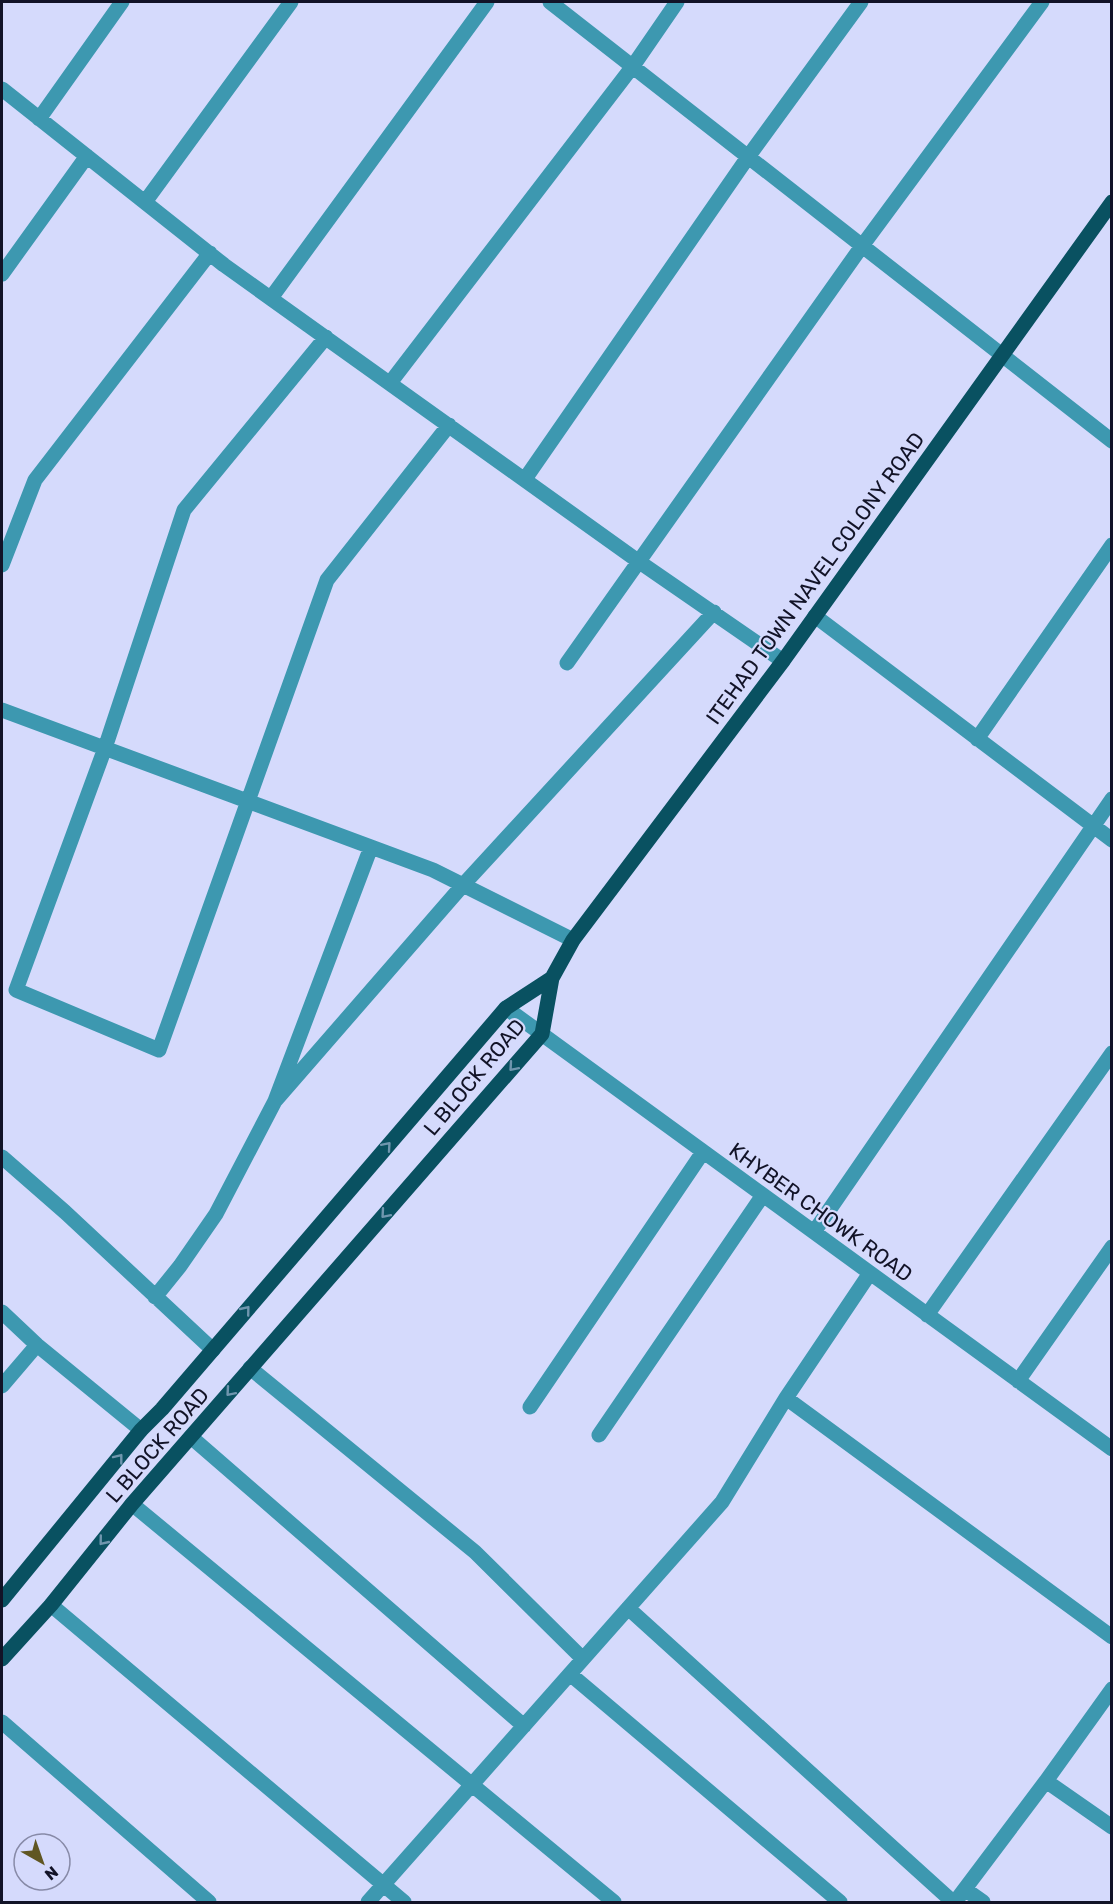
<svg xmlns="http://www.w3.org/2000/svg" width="1113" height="1904" font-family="Rubik,sans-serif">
	<rect width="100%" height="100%" fill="#d5dafc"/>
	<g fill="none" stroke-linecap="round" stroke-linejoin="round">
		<!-- minor -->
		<path stroke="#3d98b0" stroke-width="15" d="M550,2L1112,441
			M2,89L224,265L638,561L783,661
			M39,119L122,2
			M145,202L291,2
			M2,274L87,156
			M271,298L487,2
			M326,337L184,510L105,748L16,990L159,1050L327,580L449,425
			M390,383L633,66L677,2
			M525,479L748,157L861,2
			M2,565L35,480L210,253
			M815,616L1112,840
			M567,663L862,246L1042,2
			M2,710L433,870L573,940
			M977,739L1112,545
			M371,847L275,1101L463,885L714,612
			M506,1008L1112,1449
			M2,1157L65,1212L213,1350
			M814,1232L1112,799
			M155,1297L180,1266L216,1214L275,1101
			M2,1312L37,1345L141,1430
			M927,1315L1112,1053
			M250,1368L475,1552L583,1659
			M1018,1381L1112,1247
			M2,1386L37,1345
			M786,1398L1112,1637
			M530,1407L703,1152
			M599,1435L763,1195
			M191,1437L524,1726
			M132,1504L614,1902
			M51,1605L404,1902
			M628,1608L953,1902
			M570,1674L840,1902
			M2,1722L209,1902
			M1046,1781L1112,1689
			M966,1890L983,1902
			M368,1902L722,1502L786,1398L870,1273
			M955,1902L1046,1781L1112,1827"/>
		<!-- major -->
		<path stroke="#095161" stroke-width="15" d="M2,1600L141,1430L162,1409L506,1008L552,978
			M2,1659L51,1605L132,1504L542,1034L552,978L573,940L783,661L1112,202"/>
	</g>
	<!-- one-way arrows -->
	<defs><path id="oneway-chevron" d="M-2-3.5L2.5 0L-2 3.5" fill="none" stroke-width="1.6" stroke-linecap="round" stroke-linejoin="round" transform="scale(1.5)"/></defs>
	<g stroke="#6f96ae">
		<use href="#oneway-chevron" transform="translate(513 1067) rotate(131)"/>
		<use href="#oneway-chevron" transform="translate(387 1146) rotate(-49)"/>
		<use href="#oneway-chevron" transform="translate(385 1214) rotate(131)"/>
		<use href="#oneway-chevron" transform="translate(246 1310) rotate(-51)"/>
		<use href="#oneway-chevron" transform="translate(230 1392) rotate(131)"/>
		<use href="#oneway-chevron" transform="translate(119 1458) rotate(-52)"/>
		<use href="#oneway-chevron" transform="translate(103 1541) rotate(129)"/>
	</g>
	<g text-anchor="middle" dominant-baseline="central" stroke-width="4.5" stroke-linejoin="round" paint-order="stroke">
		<!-- street labels -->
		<g font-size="21" fill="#121327" stroke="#d5dafc">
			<text transform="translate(815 578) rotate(-54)">ITEHAD TOWN NAVEL COLONY ROAD</text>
			<text transform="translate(474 1077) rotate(-50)">L BLOCK ROAD</text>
			<text transform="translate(821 1212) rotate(36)">KHYBER CHOWK ROAD</text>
			<text transform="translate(157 1445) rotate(-49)">L BLOCK ROAD</text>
		</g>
	</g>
	<!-- border -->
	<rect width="1113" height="1904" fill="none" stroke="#121327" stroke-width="6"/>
	<!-- north arrow -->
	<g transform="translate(42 1862) rotate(140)"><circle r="28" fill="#d5dafc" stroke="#878aa7" stroke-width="1.5"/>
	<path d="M0-4.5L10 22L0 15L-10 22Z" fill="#605622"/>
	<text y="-9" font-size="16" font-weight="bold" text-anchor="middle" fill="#121327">N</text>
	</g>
</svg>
